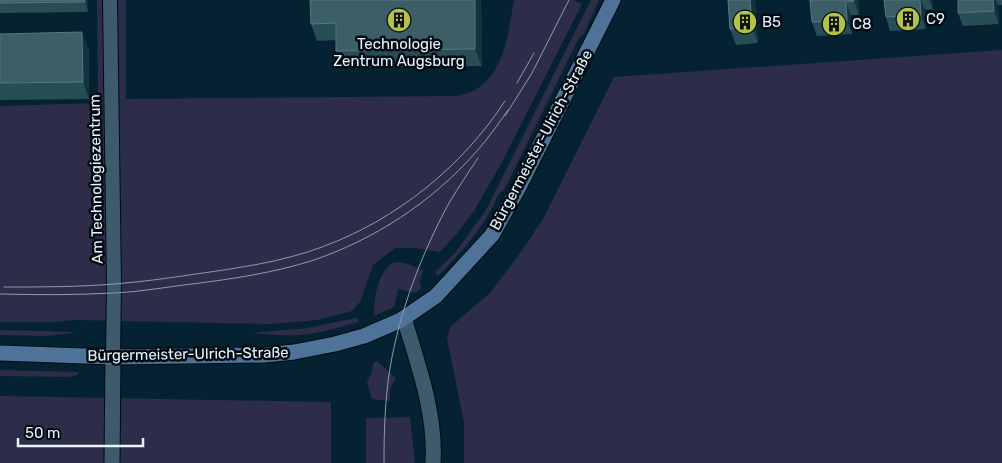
<svg xmlns="http://www.w3.org/2000/svg" width="1002" height="463" font-family="Rubik,sans-serif">
	<rect width="100%" height="100%" fill="#042232"/>
	<!-- green -->
	<path fill="#2d2d49" d="M97,0H126V99L457,96C463,94 470,93 475,90C506,72 508,31 514,0H573L582,4L502,162L474,211L459,231L440,252L415,248H395L373,265L360,302L352,311L317,320L271,324L75,320L55,322H0V106L98,103Z
		M591,0H599L584,34L579,38L504,190C496,194 495,205 490,212C476,236 457,257 438,276L435,272L454,254L486,210Z
		M1002,50V463H464V423L447,338L451,326L489,294L516,259L543,219L614,77Z
		M400,262L408,264L423,270C421,277 418,282 422,288L415,293L398,289L394,307L374,316C374,297 377,276 392,263Z
		M356,318L358,319L359,322C340,327 321,333 302,335C285,336 268,334 251,333L307,328Z
		M0,330L73,332V333L45,336L0,335Z
		M374,362H378L396,378L390,389V401L372,399L367,383L372,371Z
		M0,370L78,372V375L68,377L0,376Z
		M0,396L331,402V463H0Z
		M410,417L415,463H366V418Z"/>
	<g fill="none" stroke-linecap="round" stroke-linejoin="round">
		<!-- minor casing -->
		<g stroke="#000b16" stroke-width="16">
			<path id="minor" d="M110,0L114,284L113,357"/>
		</g>
		<!-- tertiary casing -->
		<g stroke="#000b16" stroke-width="17">
			<path id="tertiary" d="M404,318C418,365 436,413 433,463
				M112,463L113,357"/>
		</g>
		<!-- secondary casing -->
		<g stroke="#000b16" stroke-width="17">
			<path id="secondary" d="M0,353L113,357L264,355L294,352L335,344L364,336L401,320L436,296L492,235L519,187L613,0"/>
		</g>
		<!-- minor -->
		<use href="#minor" stroke="#3e5b6e" stroke-width="14"/>
		<!-- tertiary -->
		<use href="#tertiary" stroke="#3e5b6e" stroke-width="15"/>
		<!-- secondary -->
		<use href="#secondary" stroke="#4f7298" stroke-width="15"/>
		<!-- tram -->
		<path stroke="#899da9" stroke-width="1" d="M517,83L534,53
			M505,116L532,73L569,0
			M4,287C40,287 77,287 114,284C141,282 169,278 196,274C238,268 282,262 322,247C396,220 462,167 505,101
			M0,294C38,295 76,295 113,293C140,292 166,287 192,284C232,279 272,273 311,261C374,240 432,202 476,152C488,139 498,124 508,110
			M384,463C384,431 385,399 390,368C400,310 421,255 449,203C458,188 468,173 478,158"/>
	</g>
	<!-- wall -->
	<path fill="#274d55" d="M0,0H88V12L0,13Z
		M310,0H481L482,66L343,68L336,51V40L317,41L311,24Z
		M728,0H755L758,43L736,45L730,29Z
		M810,0H858L859,15H851L852,34L817,36L812,22Z
		M884,0H932L933,9L925,10L926,29L890,31L886,17Z
		M958,0H1002V5H998L999,24L963,26L958,13Z
		M0,34L89,50V99L0,100Z"/>
	<!-- shaded-wall -->
	<path fill="#11343f" d="M85,0H88V12L85,2Z
		M475,0H481L482,66L475,49Z
		M750,0H755L758,43L752,27Z
		M854,0H858L859,15L854,1Z
		M920,0H921L925,10L926,29L921,15Z
		M929,0H932L933,9Z
		M993,0H996L998,5L999,24L994,11Z
		M846,2L851,15L852,34L847,20Z
		M82,32L89,50V99L83,82Z"/>
	<!-- building -->
	<path fill="#3c5f67" stroke="#57767f" d="M0,0H85V2L0,3Z
		M310,0H475V49L336,51V23L311,24Z
		M728,0H750L752,27L730,29Z
		M810,0H854V1L846,2L847,20L812,22Z
		M884,0H920L921,15L886,17Z
		M958,0H993L994,11L958,13Z
		M82,32L83,82L0,83V34Z"/>
	<!-- icons -->
	<defs>
		<g id="building-disc" transform="scale(1.25)"><circle r="9.5" fill="#b3c24b" stroke="#020b11"/><path d="M-4-6H4V6H1V3H-1V6H-4ZM-2.5-4.3h1.7v1.8h-1.7ZM.8-4.3h1.7v1.8H.8ZM-2.5-1h1.7V.8h-1.7ZM.8-1h1.7V.8H.8Z" fill="#111"/></g>
	</defs>
	<g fill-rule="evenodd">
		<use href="#building-disc" x="908" y="19"/>
		<use href="#building-disc" x="399" y="20"/>
		<use href="#building-disc" x="745" y="22"/>
		<use href="#building-disc" x="834" y="24"/>
	</g>
	<g text-anchor="middle" dominant-baseline="central" stroke-width="5" stroke-linejoin="round" paint-order="stroke">
		<!-- poi labels -->
		<g font-size="15" fill="#e8f5fe" stroke="#020b11" text-anchor="start">
			<text x="926" y="19">C9</text>
			<text x="762" y="22">B5</text>
			<text x="852" y="24">C8</text>
			<text x="399" y="44" text-anchor="middle">Technologie<tspan x="399" dy="17">Zentrum Augsburg</tspan></text>
		</g>
		<!-- street labels -->
		<g font-size="15" fill="#e8f5fe" stroke="#020b11">
			<text transform="translate(541 140) rotate(-62)">Bürgermeister-Ulrich-Straße</text>
			<text transform="translate(96 179) rotate(-91)">Am Technologiezentrum</text>
			<text transform="translate(188 354) rotate(-1)">Bürgermeister-Ulrich-Straße</text>
		</g>
	</g>
	<!-- scale -->
	<path d="M18 438v8h125v-8" fill="none" stroke="#e8f5fe" stroke-width="2.5"/>
	<text x="25" y="438" font-size="15" fill="#e8f5fe" stroke="#020b11" stroke-width="4" paint-order="stroke">50 m</text>
</svg>
